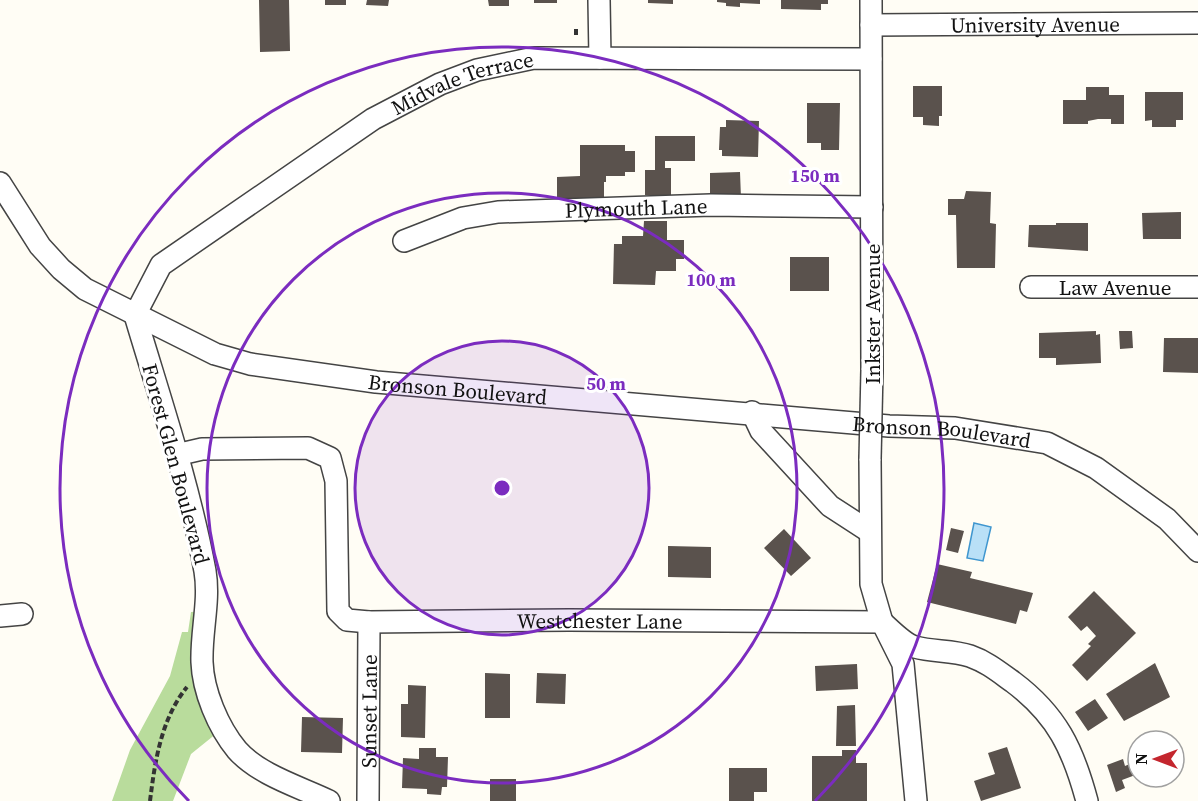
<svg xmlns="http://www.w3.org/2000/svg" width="1198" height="801" font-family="'Source Serif 4',serif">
	<rect width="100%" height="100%" fill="#fffdf5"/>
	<!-- forest -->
	<path fill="#b9dc9c" d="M204,611L222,729L191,754L173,801H112L130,750L170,676L182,632H188L191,612Z"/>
	<!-- water -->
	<path fill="#b9e0f7" stroke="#3f96cf" stroke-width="1.5" d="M974,523L991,527L983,561L967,558Z"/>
	<!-- building -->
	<path fill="#5a524d" d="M259,0H289L290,51L260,52Z
		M325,0H346V5H325Z
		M367,0H389L388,6L366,5Z
		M488,0H509V6H489Z
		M534,0H557V3H534Z
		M648,0H673V4L648,3Z
		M717,0H760V4L740,3V7L726,6V3L717,2Z
		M781,0H828V4H821V10L781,9Z
		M913,86H942V116H939V126L923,125V117H913Z
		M1086,87H1109V95H1124V124H1111V119H1098L1088,121V124H1063V100H1086Z
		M1145,92H1183V120H1176V127H1152V120L1145,121Z
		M807,103H840L839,150H821V143H807Z
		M726,120L759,121L758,157L722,156V150H719L720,127H726Z
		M655,136H695V161H665V168H671V195H645V170H655Z
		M580,145H625V151H635V172H625V176H606V182H604V202L557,200V177L580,176Z
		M740,172L741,198H710V173Z
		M966,191L991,192L990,223L996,224L995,268H957L956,215H948V199H964Z
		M1181,212V239H1143L1142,213Z
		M644,221H667V240H684V259H676V271H656L655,285L613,284L614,244H622V236H643Z
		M1056,223H1088V251L1028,247L1029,225H1056Z
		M790,257H829V291H790Z
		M1096,331V335L1100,334L1101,363L1056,365V358H1039V333Z
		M1119,331H1132L1133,348L1120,349Z
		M1164,338H1198V373L1163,372Z
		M951,528L964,531L958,553L946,550Z
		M784,529L811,558L791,576L764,548Z
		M668,546L711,547V578L668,577Z
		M937,564L972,572L970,578L1033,593L1027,612L1020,610L1016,624L927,602Z
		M1094,591L1136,633L1087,681L1072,665L1091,646L1088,644L1096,636L1087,626L1081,631L1068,617Z
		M1155,663L1170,697L1124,721L1106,694Z
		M857,664L858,689L816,691L815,666Z
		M485,673L510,674V718H485Z
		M537,673L566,674L565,704L536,703Z
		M408,685L426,686L425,738L401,737V704H408Z
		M1095,699L1108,718L1088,731L1075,712Z
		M855,705L856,746H836L837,706Z
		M302,717L343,718L342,753L301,752Z
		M1007,747L1021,788L981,801L974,781L995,774L988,753Z
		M419,748H436V757H448L447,787H442L441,795L427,794V789L402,788L403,758L419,759Z
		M842,750H856V763H867V801H812V756H842Z
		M1138,754V774L1122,780L1125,788L1116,792L1107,765L1123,759L1125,766L1137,761L1135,756Z
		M729,768H767V792H754V801H729Z
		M1151,777H1169L1153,783Z
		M490,779H516V801H490Z"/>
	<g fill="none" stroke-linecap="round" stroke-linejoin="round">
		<!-- minor casing -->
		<g stroke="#444" stroke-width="24">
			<g id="minor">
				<path d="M599,0L600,58"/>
				<path d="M871,0L872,370"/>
				<path id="s1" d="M871,25L1198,23"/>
				<path id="s2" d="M0,183L40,246L61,269L85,289L215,354L250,364L376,382L889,426L955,428L1047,443L1096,468L1167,519L1198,551"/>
				<path id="s3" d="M404,241L463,218L498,212L711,205L872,207"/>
				<path id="s4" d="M1031,287H1198"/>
				<path d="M752,412L761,431L830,506L870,532"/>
				<path id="s5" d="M176,455L202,449L308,448L330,458L336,481L338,611L347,620L369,622L569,620L882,622C891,630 904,644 915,647C933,652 952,650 970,656C987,662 999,672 1013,682C1057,715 1073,749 1087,801"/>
				<path d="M870,459L871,584L882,622L903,664L916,801"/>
				<path d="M0,616L22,614"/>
				<path id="s6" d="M329,801C300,787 259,775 237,750C218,727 203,691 202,662C201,631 210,601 205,571C189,484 160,399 135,315L161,265L373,119L440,84L477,70L534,58L871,59"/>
				<path id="s7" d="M368,801L369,622"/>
			</g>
		</g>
		<!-- path -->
		<path stroke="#333" stroke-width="4" stroke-dasharray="6 3" stroke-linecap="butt" d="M576,35V26
			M150,801C155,761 161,719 187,687"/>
		<!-- minor -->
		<use href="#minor" stroke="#fff" stroke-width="21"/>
		<!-- minor-bridge casing -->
		<g stroke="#444" stroke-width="24" stroke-linecap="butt">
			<path id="minor-bridge" d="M870,459L872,370"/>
		</g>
		<!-- minor-bridge -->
		<use href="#minor-bridge" stroke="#fff" stroke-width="21"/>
	</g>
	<!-- distance rings -->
	<circle cx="502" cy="488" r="147" fill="#7b2cbf" fill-opacity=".12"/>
	<g fill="none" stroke="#7b2cbf" stroke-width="3">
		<circle cx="502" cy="488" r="147"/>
		<circle cx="502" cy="488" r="295"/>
		<path d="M189 801A442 442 0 1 1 815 801"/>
	</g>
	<g text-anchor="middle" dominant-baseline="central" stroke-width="6" stroke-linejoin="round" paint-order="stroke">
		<!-- street labels -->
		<g font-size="21" fill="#111" stroke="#fff">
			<text stroke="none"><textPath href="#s1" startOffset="164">University Avenue</textPath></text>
			<text stroke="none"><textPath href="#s6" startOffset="970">Midvale Terrace</textPath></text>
			<text stroke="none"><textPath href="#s3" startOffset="237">Plymouth Lane</textPath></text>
			<text stroke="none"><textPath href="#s4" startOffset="84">Law Avenue</textPath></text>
			<text transform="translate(872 314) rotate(-90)">Inkster Avenue</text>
			<text stroke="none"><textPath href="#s2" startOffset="528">Bronson Boulevard</textPath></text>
			<text stroke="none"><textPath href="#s2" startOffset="1014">Bronson Boulevard</textPath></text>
			<text transform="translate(176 464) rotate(75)">Forest Glen Boulevard</text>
			<text stroke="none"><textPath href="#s5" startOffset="576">Westchester Lane</textPath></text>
			<text stroke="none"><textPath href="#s7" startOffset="90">Sunset Lane</textPath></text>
		</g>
	</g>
	<circle cx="502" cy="488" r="9" fill="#7b2cbf" stroke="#fff" stroke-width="3"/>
	<g font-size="18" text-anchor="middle" font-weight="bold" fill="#7b2cbf" stroke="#fff" stroke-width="6" stroke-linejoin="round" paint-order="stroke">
		<text x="815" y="182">150 m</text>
		<text x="711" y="286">100 m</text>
		<text x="606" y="390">50 m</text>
	</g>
	<!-- north arrow -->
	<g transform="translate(1156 759) rotate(270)"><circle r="28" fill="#ffffff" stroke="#a0a0a0" stroke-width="1.5"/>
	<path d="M0-4.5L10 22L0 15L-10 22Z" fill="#c4262e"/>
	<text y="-9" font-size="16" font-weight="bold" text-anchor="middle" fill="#111111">N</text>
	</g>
</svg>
